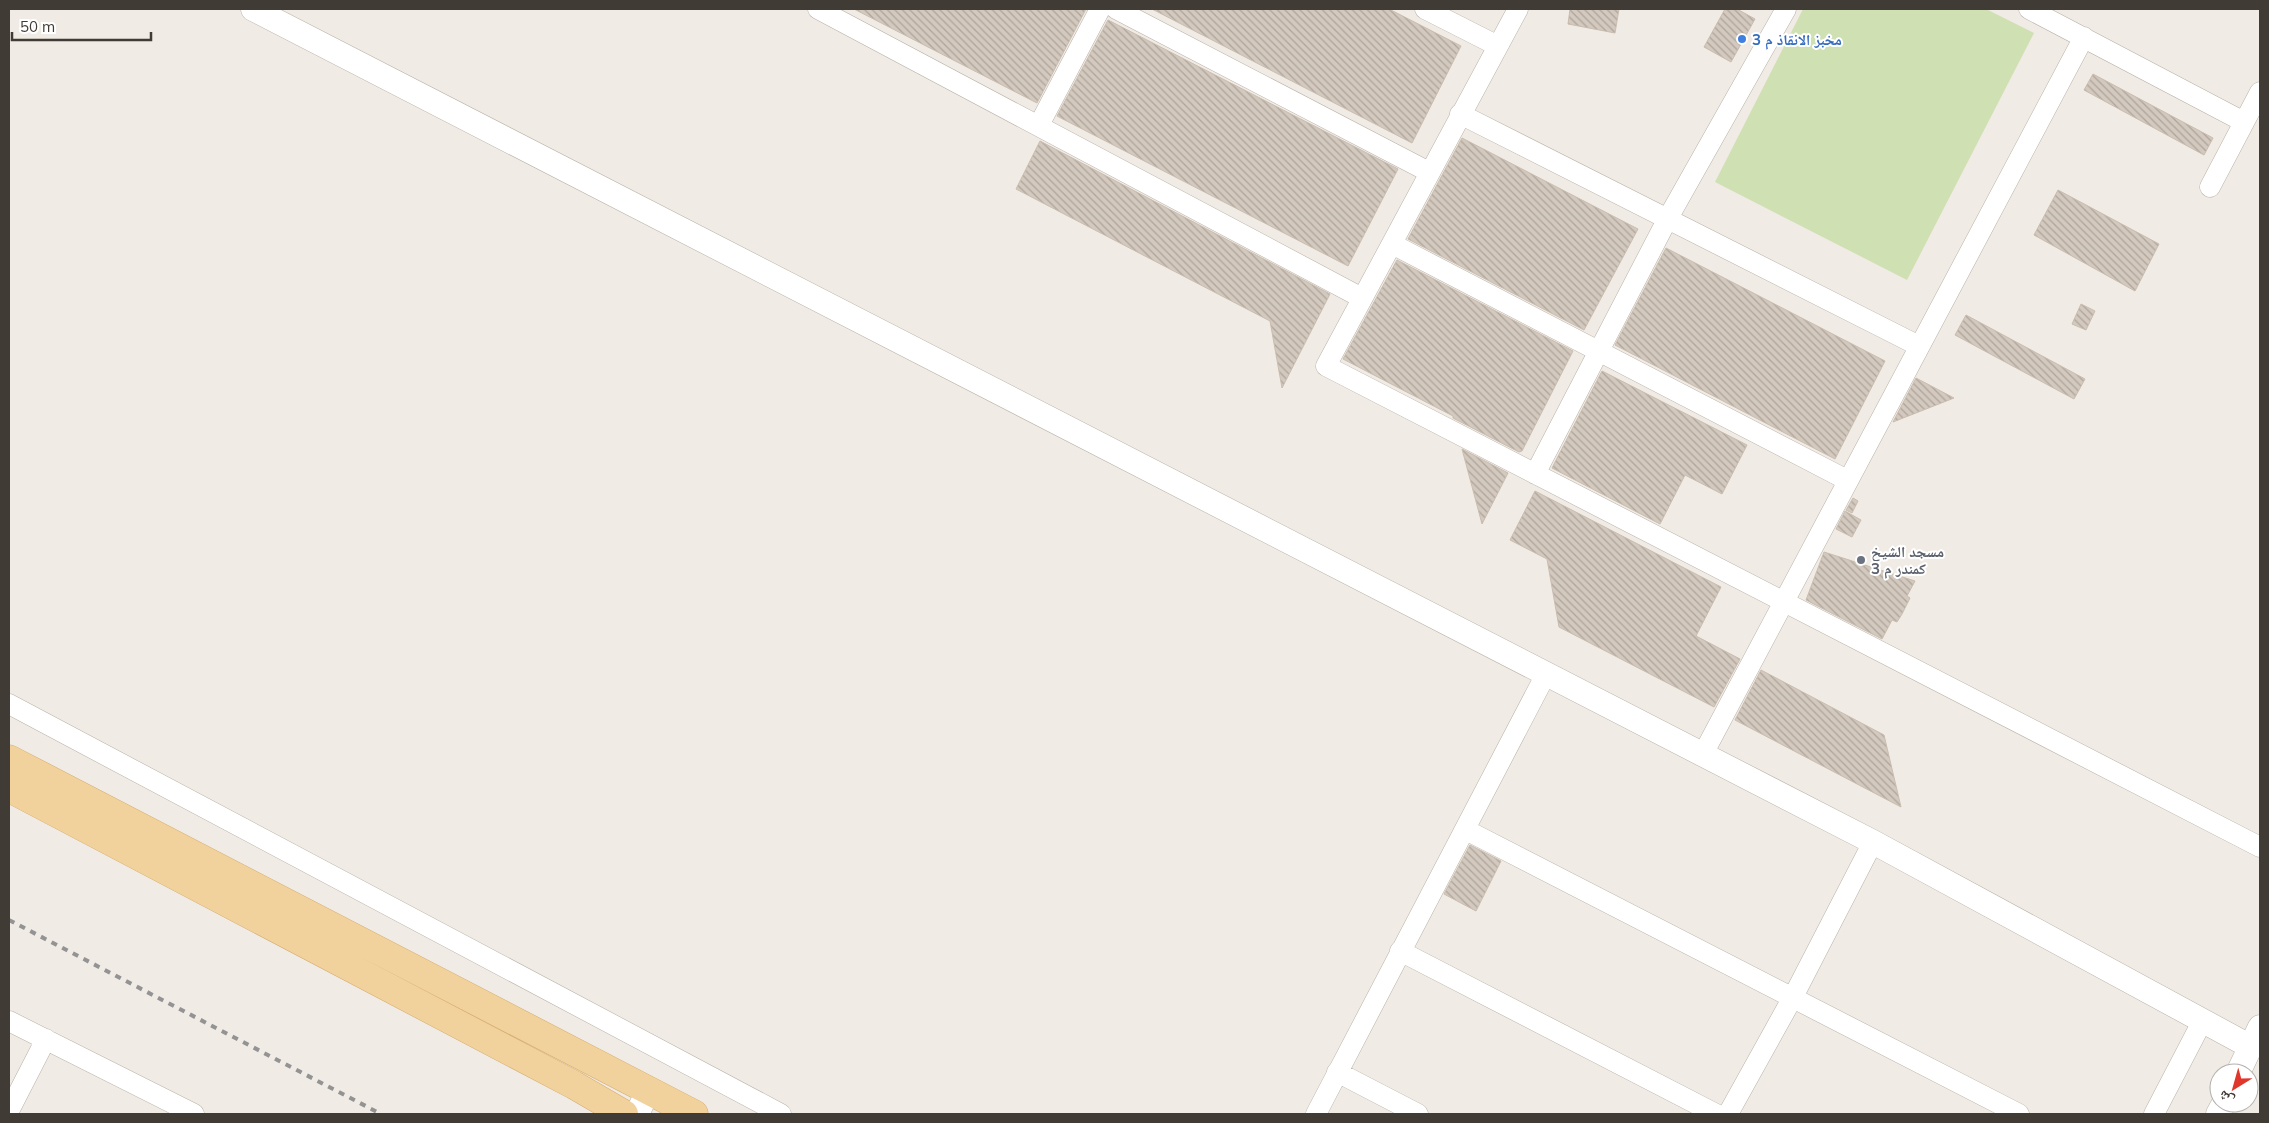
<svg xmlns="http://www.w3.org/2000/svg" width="2269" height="1123" font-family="Mulish,'Noto Naskh Arabic',sans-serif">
	<defs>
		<pattern id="building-back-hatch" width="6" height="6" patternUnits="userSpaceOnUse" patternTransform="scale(1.25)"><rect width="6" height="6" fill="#d3c9be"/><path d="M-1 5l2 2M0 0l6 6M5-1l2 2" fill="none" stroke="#ada49b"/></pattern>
	</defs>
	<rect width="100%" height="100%" fill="#f0ebe5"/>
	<!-- pitch -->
	<path fill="#cfe0b2" d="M1803,9H1986L2034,33L1907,280L1715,182Z"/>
	<!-- building -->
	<path fill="url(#building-back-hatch)" stroke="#cabdaf" d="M854,9H1086L1037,103Z
		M1152,9H1389L1461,46L1412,143Z
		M1570,9H1619L1615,33L1568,24Z
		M1725,9H1737L1755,19L1731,62L1704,47Z
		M1108,20L1398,169L1348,266L1057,116Z
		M2093,74L2213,138L2204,155L2084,90Z
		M1462,138L1638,229L1584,330L1408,239Z
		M1040,141L1330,294L1282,388L1270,321L1016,189Z
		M2058,190L2159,244L2135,291L2034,235Z
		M1666,248L1885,361L1835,459L1615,345Z
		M1397,260L1573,351L1522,451L1519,452L1453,418V416L1343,359Z
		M2081,304L2095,311L2086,330L2072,324Z
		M1966,315L2085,379L2074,399L1955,335Z
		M1602,371L1747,445L1722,494L1685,475L1660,524L1552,468Z
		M1916,378L1954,398L1893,422Z
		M1462,449L1508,473L1482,524Z
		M1535,491L1721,587L1696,636L1740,659L1714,707L1559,627L1547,559L1510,540Z
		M1853,498L1858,501L1852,513L1846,510Z
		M1845,511L1861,520L1852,537L1836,529Z
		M1824,552L1915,581L1907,596L1910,598L1902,614L1897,622L1892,620L1882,639L1806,600Z
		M1761,670L1884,735L1901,807L1735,720Z
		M1470,845L1501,861L1476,911L1444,894Z"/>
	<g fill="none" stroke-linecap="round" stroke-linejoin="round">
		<!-- minor casing -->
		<g stroke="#bab2a8" stroke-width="21">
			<path id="minor" d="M818,9L1362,298
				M1116,9L1429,172
				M1425,9L1498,46
				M1518,9L1326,366L2260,847
				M2029,9L2244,122
				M1460,114L1919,346
				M1039,125L1100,9
				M2210,187L2260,92
				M1392,244L1847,480
				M1535,474L1668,218L1786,9
				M9,704L781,1114
				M1703,754L2084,37
				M1466,830L2019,1114
				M1400,951L1716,1114
				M9,1021L194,1114
				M1337,1072L1418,1114
				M9,1111L46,1039
				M1316,1114L1546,674
				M1728,1114L1793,997L1873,842
				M2154,1114L2203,1020"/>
		</g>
		<!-- tertiary casing -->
		<g stroke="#bab2a8" stroke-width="25">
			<path id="tertiary" d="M253,9L1873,842L2251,1047
				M2238,1073L2260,1027
				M637,1114L648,1091
				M2218,1114L2224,1103"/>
		</g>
		<!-- primary casing -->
		<g stroke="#d4ac6e" stroke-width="29">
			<path id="primary" d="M9,759L694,1114
				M9,788L574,1085L624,1114"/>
		</g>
		<!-- minor -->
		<use href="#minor" stroke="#fff" stroke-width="20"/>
		<!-- tertiary -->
		<use href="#tertiary" stroke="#fff" stroke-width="24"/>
		<!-- primary -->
		<use href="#primary" stroke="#f2d29c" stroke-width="28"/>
		<!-- rail -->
		<path stroke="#939393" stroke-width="4" stroke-dasharray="6 6" stroke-linecap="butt" d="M9,920L381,1114"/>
	</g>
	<!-- markers -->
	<circle fill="#3f7fe0" stroke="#fff" stroke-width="2" cx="1742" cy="39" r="5"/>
	<circle fill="#6b7280" stroke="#fff" stroke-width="2" cx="1861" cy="560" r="5"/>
	<g text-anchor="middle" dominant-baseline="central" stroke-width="4" stroke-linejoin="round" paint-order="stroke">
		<!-- shop labels -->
		<g font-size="15" font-weight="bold" fill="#366cbe" stroke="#fff" text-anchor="start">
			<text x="1752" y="39">مخبز الانقاذ م 3</text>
		</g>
		<!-- worship labels -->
		<g font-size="15" font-weight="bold" fill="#5b616d" stroke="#fff" text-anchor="start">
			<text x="1871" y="551">مسجد الشيخ<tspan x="1871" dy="17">كمندر م 3</tspan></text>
		</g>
	</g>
	<!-- border -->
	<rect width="2269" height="1123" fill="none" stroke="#413b35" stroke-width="20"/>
	<!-- north arrow -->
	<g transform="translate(2234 1088) rotate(217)"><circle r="24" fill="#ffffff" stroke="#b3b1ae"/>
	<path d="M0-4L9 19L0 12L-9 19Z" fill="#e0362b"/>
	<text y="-8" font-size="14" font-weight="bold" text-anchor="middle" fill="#413b35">ش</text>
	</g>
	<!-- scale -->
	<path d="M12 32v8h139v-8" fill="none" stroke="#413b35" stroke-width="2.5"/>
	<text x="20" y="32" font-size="15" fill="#413b35" stroke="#ffffff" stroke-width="4" paint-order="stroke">50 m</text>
</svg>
